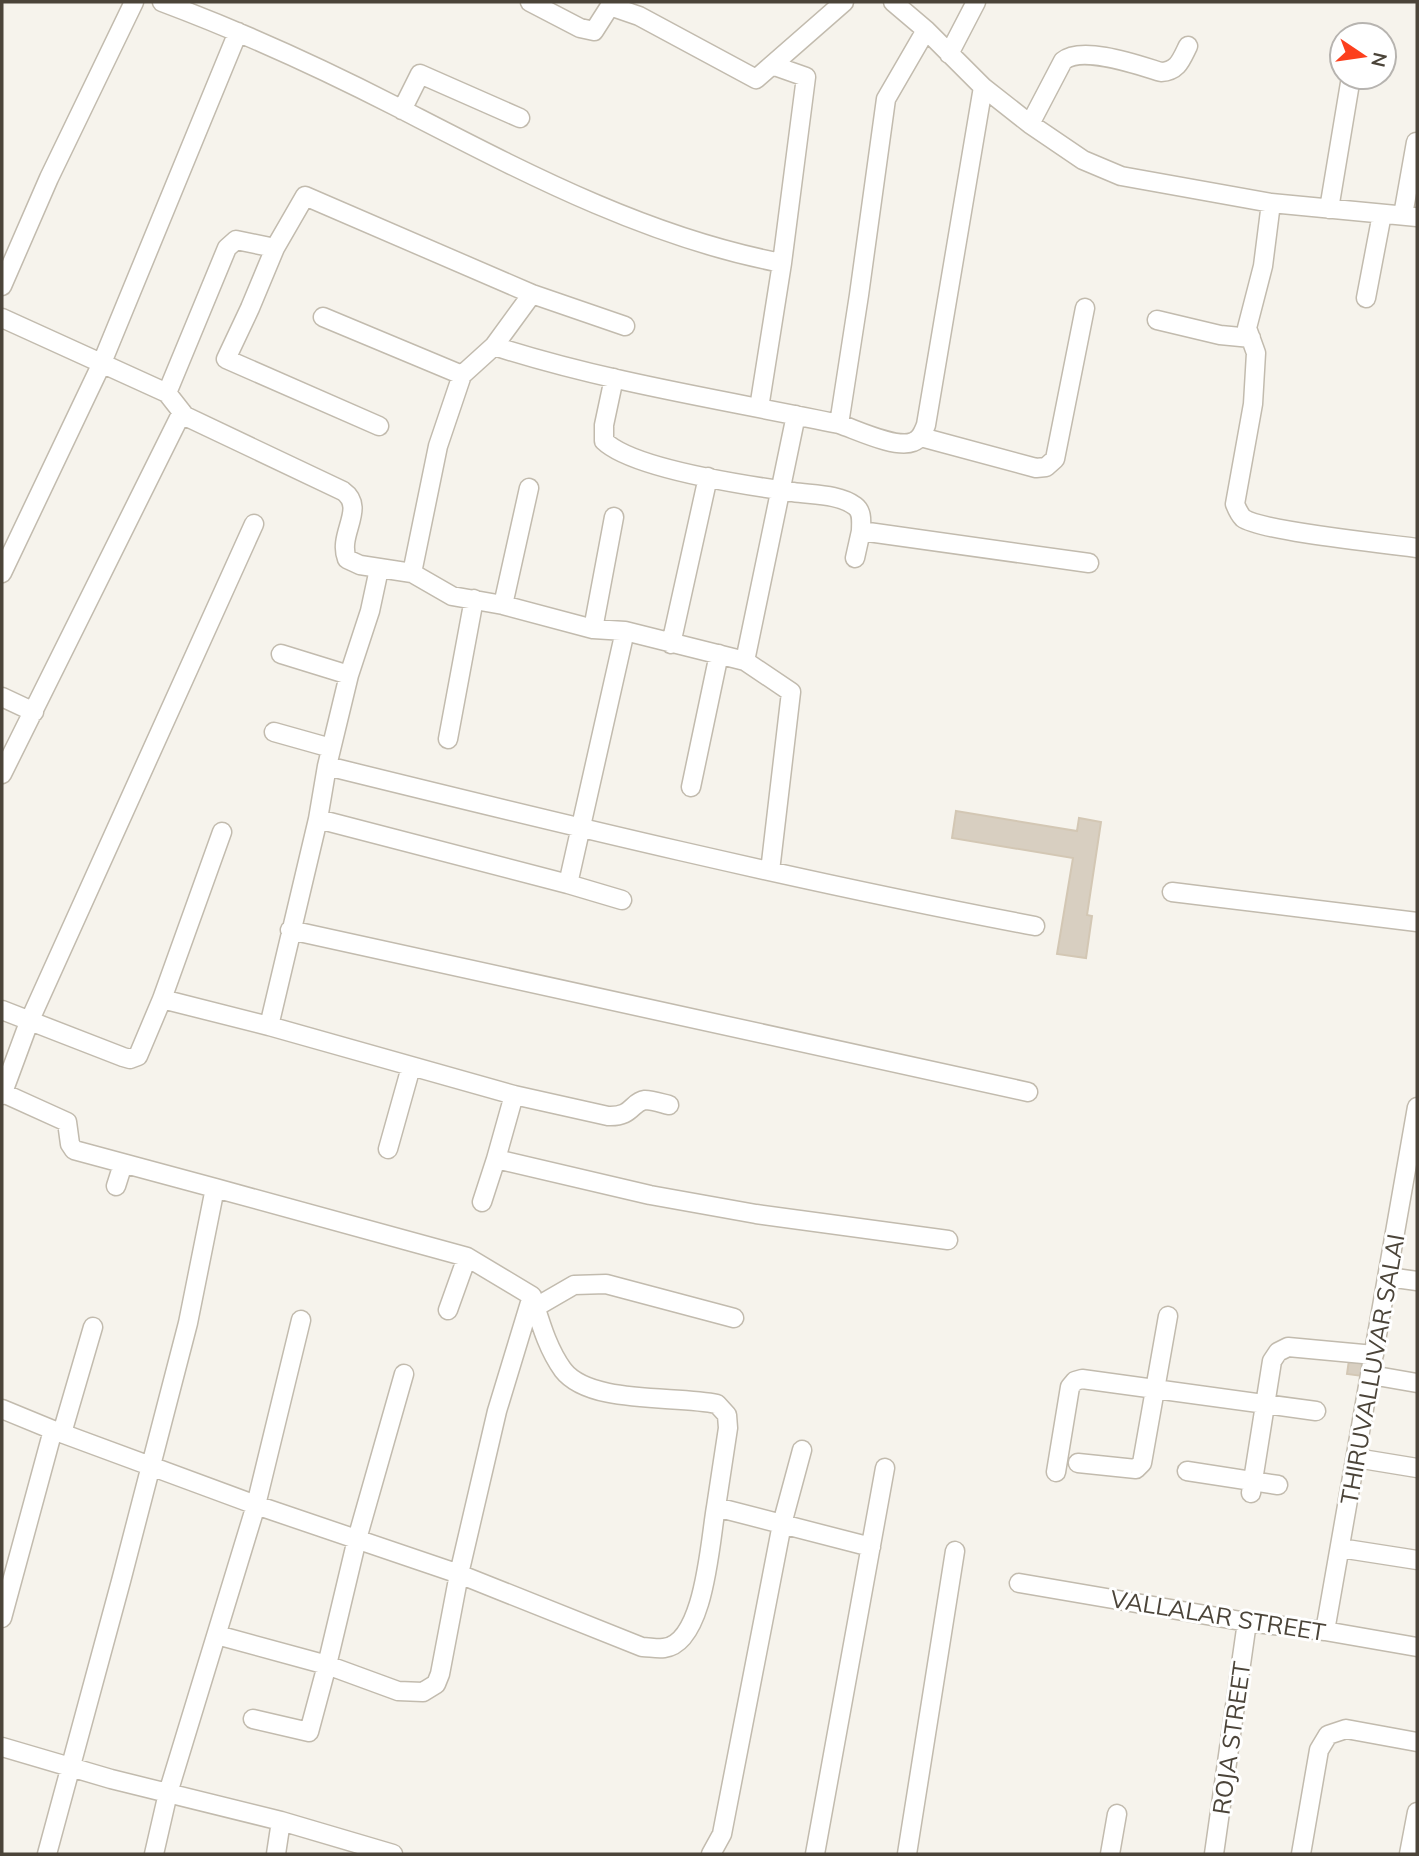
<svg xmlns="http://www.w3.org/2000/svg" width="1419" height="1856" font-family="Mulish,sans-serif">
	<rect width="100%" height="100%" fill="#f6f3ec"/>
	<!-- building -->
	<path fill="#d8cfc1" stroke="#d3c7b4" stroke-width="2" d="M956,811L1077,831L1079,818L1101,822L1087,915L1092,916L1086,958L1057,954L1073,858L952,838Z
		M1349,1360L1364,1362L1362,1376L1347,1374Z"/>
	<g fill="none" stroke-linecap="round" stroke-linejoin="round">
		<!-- minor casing -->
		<g stroke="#c2bbae" stroke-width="21">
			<path id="minor" d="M162,2C242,32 319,67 395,106C518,169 644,237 782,263
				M530,2L580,28L594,31L610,6L639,16L756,79L844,2
				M893,2L926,30L983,87L1030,124L1083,160L1121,176L1271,203L1263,266L1247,328L1256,353L1253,404L1235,504C1237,509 1239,514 1243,518C1260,531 1388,544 1417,548
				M949,54L976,2
				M402,110L420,74L520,118
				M1030,124L1063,61C1082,45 1138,65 1161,72C1178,71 1181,60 1188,46
				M1271,203L1417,217
				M1329,209L1351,77
				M1403,215L1416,142
				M2,286L49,178L134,2
				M1366,298L1382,214
				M323,317L462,375
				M2,318L167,393L185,416L343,491C367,508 337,534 347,559L360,565L412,573L438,446L462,375L494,346L532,294
				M1157,320L1220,335L1251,338
				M494,346C606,382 723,400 839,424L859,295L886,99L926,30
				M614,378L604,425V441C633,469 750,486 793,492C812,495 839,494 855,506C863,512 861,522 861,531L1089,563
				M167,393L227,248L236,240L275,248
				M759,408L782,263L806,77L772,65
				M839,424C857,430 896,449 913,442C921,439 923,432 926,425L983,87
				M379,426L226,359L250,308L275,248L305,196L532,294L625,326
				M921,437L1036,468L1046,467L1055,459L1085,308
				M855,558L861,531
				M379,569L370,611L349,675L327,766L318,819L269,1026L514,1095L496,1159L650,1195L756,1214L948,1240
				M2,573L101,365L238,32
				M412,573L452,596L503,605L593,629L625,631L745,661L791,692L770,871
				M503,605L529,488
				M593,629L614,517
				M671,644L708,477
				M281,654L349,675
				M745,661L796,415
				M2,697L34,712
				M274,732L331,748
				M448,739L474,599
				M327,766C562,824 797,881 1035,926
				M2,774L182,412
				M691,787L719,654
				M318,819L568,884L622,900
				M568,884L625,631
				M1172,892L1417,922
				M290,930L1028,1092
				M162,999L269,1026
				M2,1010L123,1057L130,1059L138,1056L162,999L222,832
				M3,1093L67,1122L70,1144L74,1150L215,1188L188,1323L121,1581L47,1854
				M2,1095L29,1022L254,524
				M514,1095L608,1116C633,1117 631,1102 645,1100C652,1100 661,1103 669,1105
				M388,1149L411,1067
				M116,1186L123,1164
				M215,1188L467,1257L532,1296C540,1321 547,1348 563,1370C590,1405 676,1395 717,1404L727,1415L728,1428L716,1507L871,1547
				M482,1202L496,1159
				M1388,1277L1417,1281
				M536,1307L574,1285L606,1284L734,1318
				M448,1310L467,1257
				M1371,1375L1417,1383
				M2,1409L53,1430
				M62,1433L93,1327
				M1356,1458L1417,1468
				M1078,1463L1136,1469L1142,1463L1168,1316
				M1187,1471L1278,1485
				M1056,1472L1070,1387L1075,1381L1082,1379L1316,1411
				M1251,1493L1272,1361L1278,1352L1288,1347L1374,1355
				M1340,1548L1417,1560
				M1019,1583L1247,1622L1325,1631L1417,1647
				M2,1618L53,1430L256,1505L459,1574L642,1647C649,1647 657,1649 664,1648C705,1643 710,1540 716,1507
				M1325,1631L1417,1107
				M217,1635L327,1665L398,1691L423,1692L436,1684L440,1674L459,1574L497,1411L532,1296
				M253,1719L309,1732L327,1665L357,1539L404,1374
				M2,1747L111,1779L281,1821L393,1854
				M154,1854L168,1793L256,1505L301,1320
				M276,1854L281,1821
				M711,1854L722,1834L782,1524L802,1450
				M815,1854L885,1468
				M907,1854L955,1551
				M1110,1854L1117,1814
				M1214,1854L1247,1622
				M1301,1854L1319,1750L1328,1735L1346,1729L1417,1742
				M1409,1854L1417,1812"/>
		</g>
		<!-- minor -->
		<use href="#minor" stroke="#fff" stroke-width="18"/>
	</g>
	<g text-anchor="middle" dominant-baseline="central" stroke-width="6" stroke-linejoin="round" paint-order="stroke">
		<!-- street labels -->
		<g font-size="24" fill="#4b4439" stroke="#fff">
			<text transform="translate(1372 1369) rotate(-80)">THIRUVALLUVAR SALAI</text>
			<text transform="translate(1218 1615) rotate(9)">VALLALAR STREET</text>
			<text transform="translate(1231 1738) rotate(-82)">ROJA STREET</text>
		</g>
	</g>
	<!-- border -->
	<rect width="1419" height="1856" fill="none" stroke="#4b4439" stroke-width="7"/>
	<!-- north arrow -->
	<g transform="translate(1363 56) rotate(103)"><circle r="33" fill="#ffffff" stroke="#b7b4b0" stroke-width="2"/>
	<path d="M0-5L12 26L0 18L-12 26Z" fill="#fc3f1d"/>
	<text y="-10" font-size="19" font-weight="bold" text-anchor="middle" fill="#4b4439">N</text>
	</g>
</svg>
